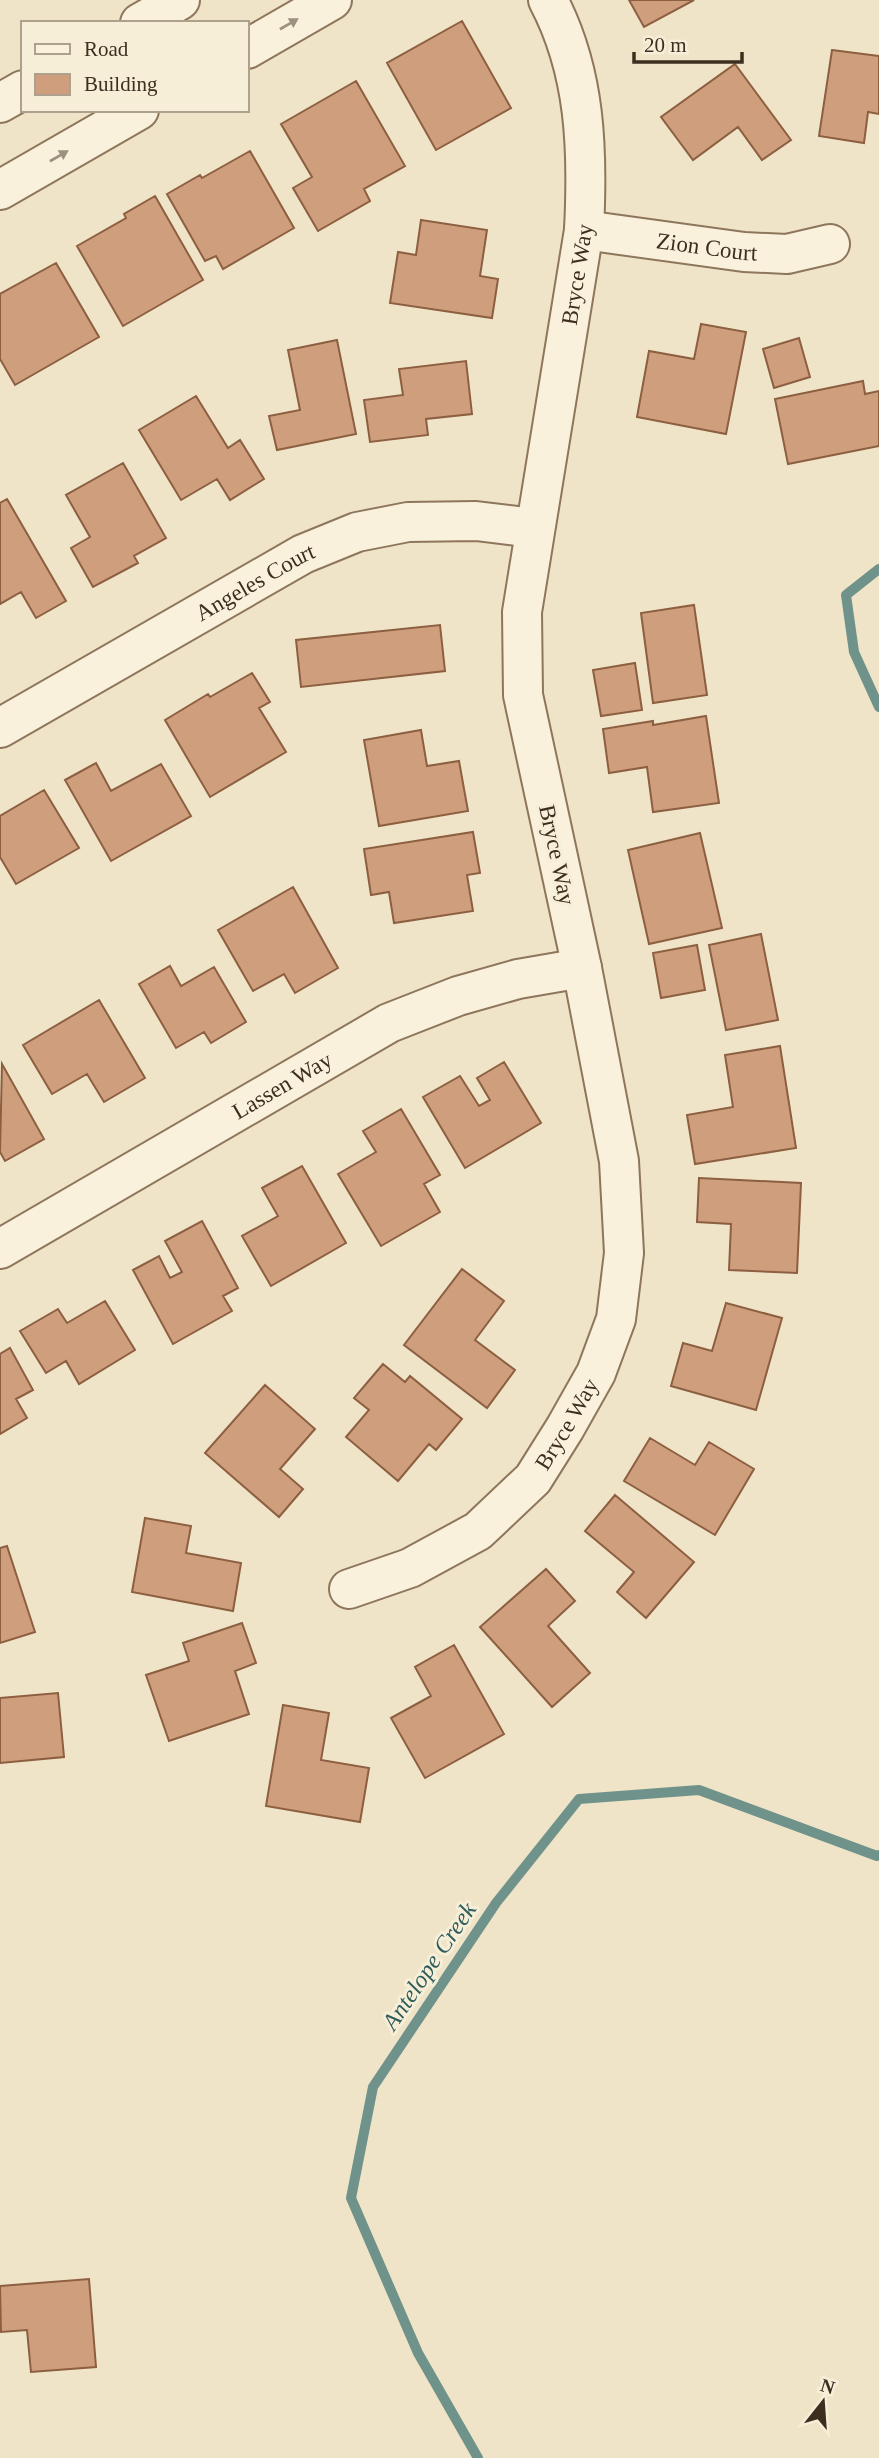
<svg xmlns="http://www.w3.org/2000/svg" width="879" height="2458" font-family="Georgia,serif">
	<rect width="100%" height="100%" fill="#f0e4c8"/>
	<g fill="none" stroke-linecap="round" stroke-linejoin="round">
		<!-- stream -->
		<path stroke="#6f938a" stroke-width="10" d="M879,569L846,595L854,652L879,707
			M478,2458L418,2353L351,2198L373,2087L496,1903L579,1799L699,1790L877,1856L879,1855"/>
	</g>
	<!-- building -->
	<path fill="#cf9f7d" stroke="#8d5f41" stroke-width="2" d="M629,0H694L644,27Z
		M462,21L511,108L436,150L387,63Z
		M832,50L879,56V114L868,112L864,143L819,136Z
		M735,64L791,140L762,160L738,127L693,160L661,117Z
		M356,81L405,166L364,189L370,201L318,231L293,188L312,177L281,124Z
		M250,151L294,228L223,269L216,256L205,261L167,194L200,175L202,178Z
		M155,196L203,280L123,326L77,246L126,218L124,214Z
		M421,220L487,230L480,276L498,279L492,318L390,303L398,252L416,255Z
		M56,263L99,337L15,385L0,359V294Z
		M701,324L746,332L726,434L637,417L649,351L694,359Z
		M799,338L810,377L774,388L763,349Z
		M337,340L356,434L277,450L269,416L300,410L288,350Z
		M466,361L472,414L426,419L428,435L370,442L364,400L403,395L399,369Z
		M863,381L865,394L879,391V446L788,464L775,399Z
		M196,396L228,448L240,440L264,479L230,500L217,479L181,500L139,430Z
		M123,463L166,538L134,556L138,563L93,587L71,548L90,537L66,495Z
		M7,499L66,601L36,618L21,592L0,604V503Z
		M694,605L707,695L653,703L641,613Z
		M440,625L445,671L301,687L296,640Z
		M635,663L642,710L601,716L593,670Z
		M252,673L270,702L259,708L286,752L210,797L165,720L208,694L210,697Z
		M706,716L719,803L653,812L647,767L609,773L603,729L653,721V725Z
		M421,730L427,766L459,761L468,811L379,826L364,740Z
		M96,763L111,791L161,764L191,816L111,861L65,780Z
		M44,790L79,848L16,884L0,857V816Z
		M473,832L480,873L467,875L473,911L394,923L389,892L371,895L364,849Z
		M700,833L722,928L649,944L628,850Z
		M293,887L338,968L295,993L284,974L253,991L218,930Z
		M761,934L778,1020L726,1030L709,945Z
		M697,945L705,990L661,998L653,953Z
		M170,966L181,986L214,967L246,1022L211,1043L204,1032L176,1048L139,984Z
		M99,1000L145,1078L104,1102L87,1074L52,1094L23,1045Z
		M780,1046L796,1148L695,1164L687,1115L733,1107L725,1055Z
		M504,1062L541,1123L465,1168L423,1097L460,1076L479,1106L490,1100L477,1078Z
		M2,1064L44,1139L5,1161L0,1152Z
		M401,1109L440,1175L424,1184L440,1212L381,1246L338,1174L376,1152L363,1131Z
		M302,1166L346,1243L271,1286L242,1236L278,1216L262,1188Z
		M699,1178L801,1183L797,1273L729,1270L731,1224L697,1222Z
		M202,1221L238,1288L223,1296L232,1311L173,1344L133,1270L159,1256L170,1278L182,1272L165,1241Z
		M462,1269L504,1301L475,1340L515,1370L487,1408L404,1345Z
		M105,1301L135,1350L79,1384L66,1361L46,1373L20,1331L58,1309L67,1323Z
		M726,1303L782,1318L756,1410L671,1386L683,1343L712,1351Z
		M10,1348L33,1390L16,1399L27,1418L0,1434V1354Z
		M383,1364L405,1382L410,1376L462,1419L436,1450L429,1444L398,1481L346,1437L369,1410L354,1398Z
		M265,1385L315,1429L280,1469L303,1489L279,1517L205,1453Z
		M650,1438L695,1465L709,1442L754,1469L715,1535L624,1481Z
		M615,1495L694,1562L646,1618L617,1592L634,1572L585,1531Z
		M145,1518L191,1526L186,1553L241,1563L233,1611L132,1592Z
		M7,1546L35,1632L0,1643V1548Z
		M546,1569L575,1601L548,1626L590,1673L552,1707L480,1627Z
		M242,1623L256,1663L235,1671L249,1714L169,1741L146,1675L189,1661L183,1643Z
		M454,1645L504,1734L425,1778L391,1718L431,1696L415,1667Z
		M58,1693L64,1757L0,1763V1698Z
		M283,1705L329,1713L321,1760L369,1768L360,1822L266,1806Z
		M89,2279L96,2367L31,2372L27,2330L1,2332L0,2286Z"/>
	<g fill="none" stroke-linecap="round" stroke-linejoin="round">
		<!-- minor casing -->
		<g stroke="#8d765c" stroke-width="42">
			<g id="minor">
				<path id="s1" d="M584,230L744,252L787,254L830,244"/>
				<path id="s2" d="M0,728L303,554L357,532L408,522L476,521L535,528"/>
				<path id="s3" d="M0,1249L389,1023L458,996L518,979L582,968"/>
				<path id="s4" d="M349,1589L410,1568L478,1531L533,1479L565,1428L596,1373L616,1319L624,1253L619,1161L582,968L523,695L522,612L584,230C588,150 586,72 548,0"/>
			</g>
		</g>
		<!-- tertiary casing -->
		<g stroke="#8d765c" stroke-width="42">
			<path id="tertiary" d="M140,23L180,0
				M247,49L332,0
				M0,103L23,90
				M0,190L139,110"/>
		</g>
		<!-- minor -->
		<use href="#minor" stroke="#faf1dc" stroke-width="38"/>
		<!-- tertiary -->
		<use href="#tertiary" stroke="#faf1dc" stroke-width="38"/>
	</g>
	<!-- one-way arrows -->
	<defs><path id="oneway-solid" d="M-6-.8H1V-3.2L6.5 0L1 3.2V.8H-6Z" transform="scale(1.75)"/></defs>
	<g fill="#9c907e">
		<use href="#oneway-solid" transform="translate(289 24) rotate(-30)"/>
		<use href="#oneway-solid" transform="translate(59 156) rotate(-30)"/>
	</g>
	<g text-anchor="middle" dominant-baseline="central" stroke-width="6" stroke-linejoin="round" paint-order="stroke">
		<!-- street labels -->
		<g font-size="23" fill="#3d2e20" stroke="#f7eed8">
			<text stroke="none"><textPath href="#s1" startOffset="124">Zion Court</textPath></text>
			<text stroke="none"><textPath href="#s4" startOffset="1458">Bryce Way</textPath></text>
			<text stroke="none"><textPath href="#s2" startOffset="294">Angeles Court</textPath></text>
			<text transform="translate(557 855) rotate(78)">Bryce Way</text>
			<text stroke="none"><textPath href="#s3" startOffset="326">Lassen Way</textPath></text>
			<text stroke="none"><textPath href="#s4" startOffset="282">Bryce Way</textPath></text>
		</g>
		<!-- water labels -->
		<g font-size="24" font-style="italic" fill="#2f5d5a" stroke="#f7eed8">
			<text transform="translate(429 1966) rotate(-56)">Antelope Creek</text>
		</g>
	</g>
	<!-- legend -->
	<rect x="21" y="21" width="228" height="91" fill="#f7eed8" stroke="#ada18e" stroke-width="2"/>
	<rect x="35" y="44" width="35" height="10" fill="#faf1dc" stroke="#ada18e" stroke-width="2"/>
	<text x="84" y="56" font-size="21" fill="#3d2e20">Road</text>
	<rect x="35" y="74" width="35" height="21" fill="#cf9f7d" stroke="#ada18e" stroke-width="2"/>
	<text x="84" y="91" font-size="21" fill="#3d2e20">Building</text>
	<!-- north arrow -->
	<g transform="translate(823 2402) rotate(17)" stroke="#f7eed8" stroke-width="5" paint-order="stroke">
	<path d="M0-5L12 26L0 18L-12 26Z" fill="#3d2e20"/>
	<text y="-10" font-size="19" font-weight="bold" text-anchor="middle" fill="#3d2e20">N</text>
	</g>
	<!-- scale -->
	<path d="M634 52v10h108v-10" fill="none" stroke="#3d2e20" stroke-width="3.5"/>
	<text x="644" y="52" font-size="21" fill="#3d2e20" stroke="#f7eed8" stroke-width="5" paint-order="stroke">20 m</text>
</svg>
